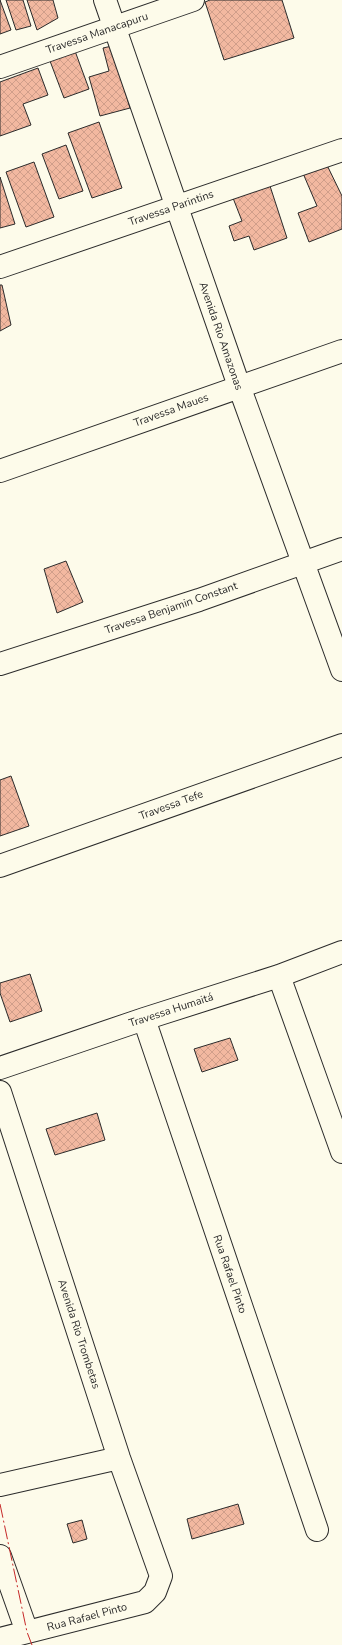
<svg xmlns="http://www.w3.org/2000/svg" width="342" height="1645" font-family="'Nunito Sans',sans-serif">
	<defs>
		<pattern id="building-cross-hatch" width="8" height="8" patternUnits="userSpaceOnUse"><rect width="8" height="8" fill="#f2b8a0"/><path d="M0 0l8 8M0 8l8-8" fill="none" stroke="#d09e8a"/></pattern>
	</defs>
	<rect width="100%" height="100%" fill="#fdfbea"/>
	<!-- building -->
	<path fill="url(#building-cross-hatch)" stroke="#2b2b2b" d="M0,0L11,30L0,34Z
		M6,0H23L31,26L16,30Z
		M27,0H53L58,18L37,30Z
		M210,0H282L294,38L224,60L205,2Z
		M112,46L130,108L100,116L89,77L109,71L103,48Z
		M75,51L89,89L64,98L50,61Z
		M38,68L48,95L23,104L31,125L0,136V82Z
		M99,122L122,188L92,198L68,133Z
		M66,145L83,191L59,199L42,154Z
		M325,161L342,196V229L309,242L298,213L317,206L302,171Z
		M34,162L54,217L26,227L6,172Z
		M0,177L15,224L0,228Z
		M270,186L287,238L254,250L249,236L234,241L229,226L242,221L233,198Z
		M0,285H2L11,325L0,331Z
		M66,561L83,602L57,613L44,569Z
		M11,776L29,826L0,836V780Z
		M30,974L42,1011L10,1022L0,993V983Z
		M230,1038L238,1060L202,1072L194,1049Z
		M97,1113L105,1140L55,1155L46,1129Z
		M238,1504L244,1524L192,1539L187,1519Z
		M82,1520L87,1539L73,1543L67,1524Z"/>
	<g fill="none" stroke-linecap="round" stroke-linejoin="round">
		<!-- street casing -->
		<g stroke="#2b2b2b" stroke-width="24">
			<path id="street" d="M105,0L239,386L342,670
				M0,67L193,0
				M0,267L342,150
				M0,471L342,351
				M0,664L199,600L342,549
				M0,866L342,745
				M279,976L342,1152
				M144,1019L317,1530
				M0,1068L144,1019L279,976L342,952
				M0,1092L119,1458L161,1576L155,1592L145,1602L0,1639
				M0,1485L119,1458
				M0,1556L27,1632"/>
		</g>
		<!-- street -->
		<use href="#street" stroke="#fdfbea" stroke-width="22"/>
		<!-- power -->
		<path stroke="#c62828" stroke-width="1" stroke-dasharray="14 3 2 3" stroke-linecap="butt" d="M0,1504L27,1632L32,1645"/>
	</g>
	<g text-anchor="middle" dominant-baseline="central" stroke-width="3" stroke-linejoin="round" paint-order="stroke">
		<!-- street labels -->
		<g font-size="11" fill="#2b2b2b" stroke="#fdfbea">
			<text transform="translate(97 33) rotate(-19)">Travessa Manacapuru</text>
			<text transform="translate(171 208) rotate(-19)">Travessa Parintins</text>
			<text transform="translate(221 336) rotate(71)">Avenida Rio Amazonas</text>
			<text transform="translate(171 410) rotate(-20)">Travessa Maues</text>
			<text transform="translate(171 608) rotate(-19)">Travessa Benjamin Constant</text>
			<text transform="translate(171 805) rotate(-20)">Travessa Tefe</text>
			<text transform="translate(171 1010) rotate(-18)">Travessa Humaitá</text>
			<text transform="translate(230 1274) rotate(71)">Rua Rafael Pinto</text>
			<text transform="translate(79 1334) rotate(72)">Avenida Rio Trombetas</text>
			<text transform="translate(87 1617) rotate(-15)">Rua Rafael Pinto</text>
		</g>
	</g>
</svg>
